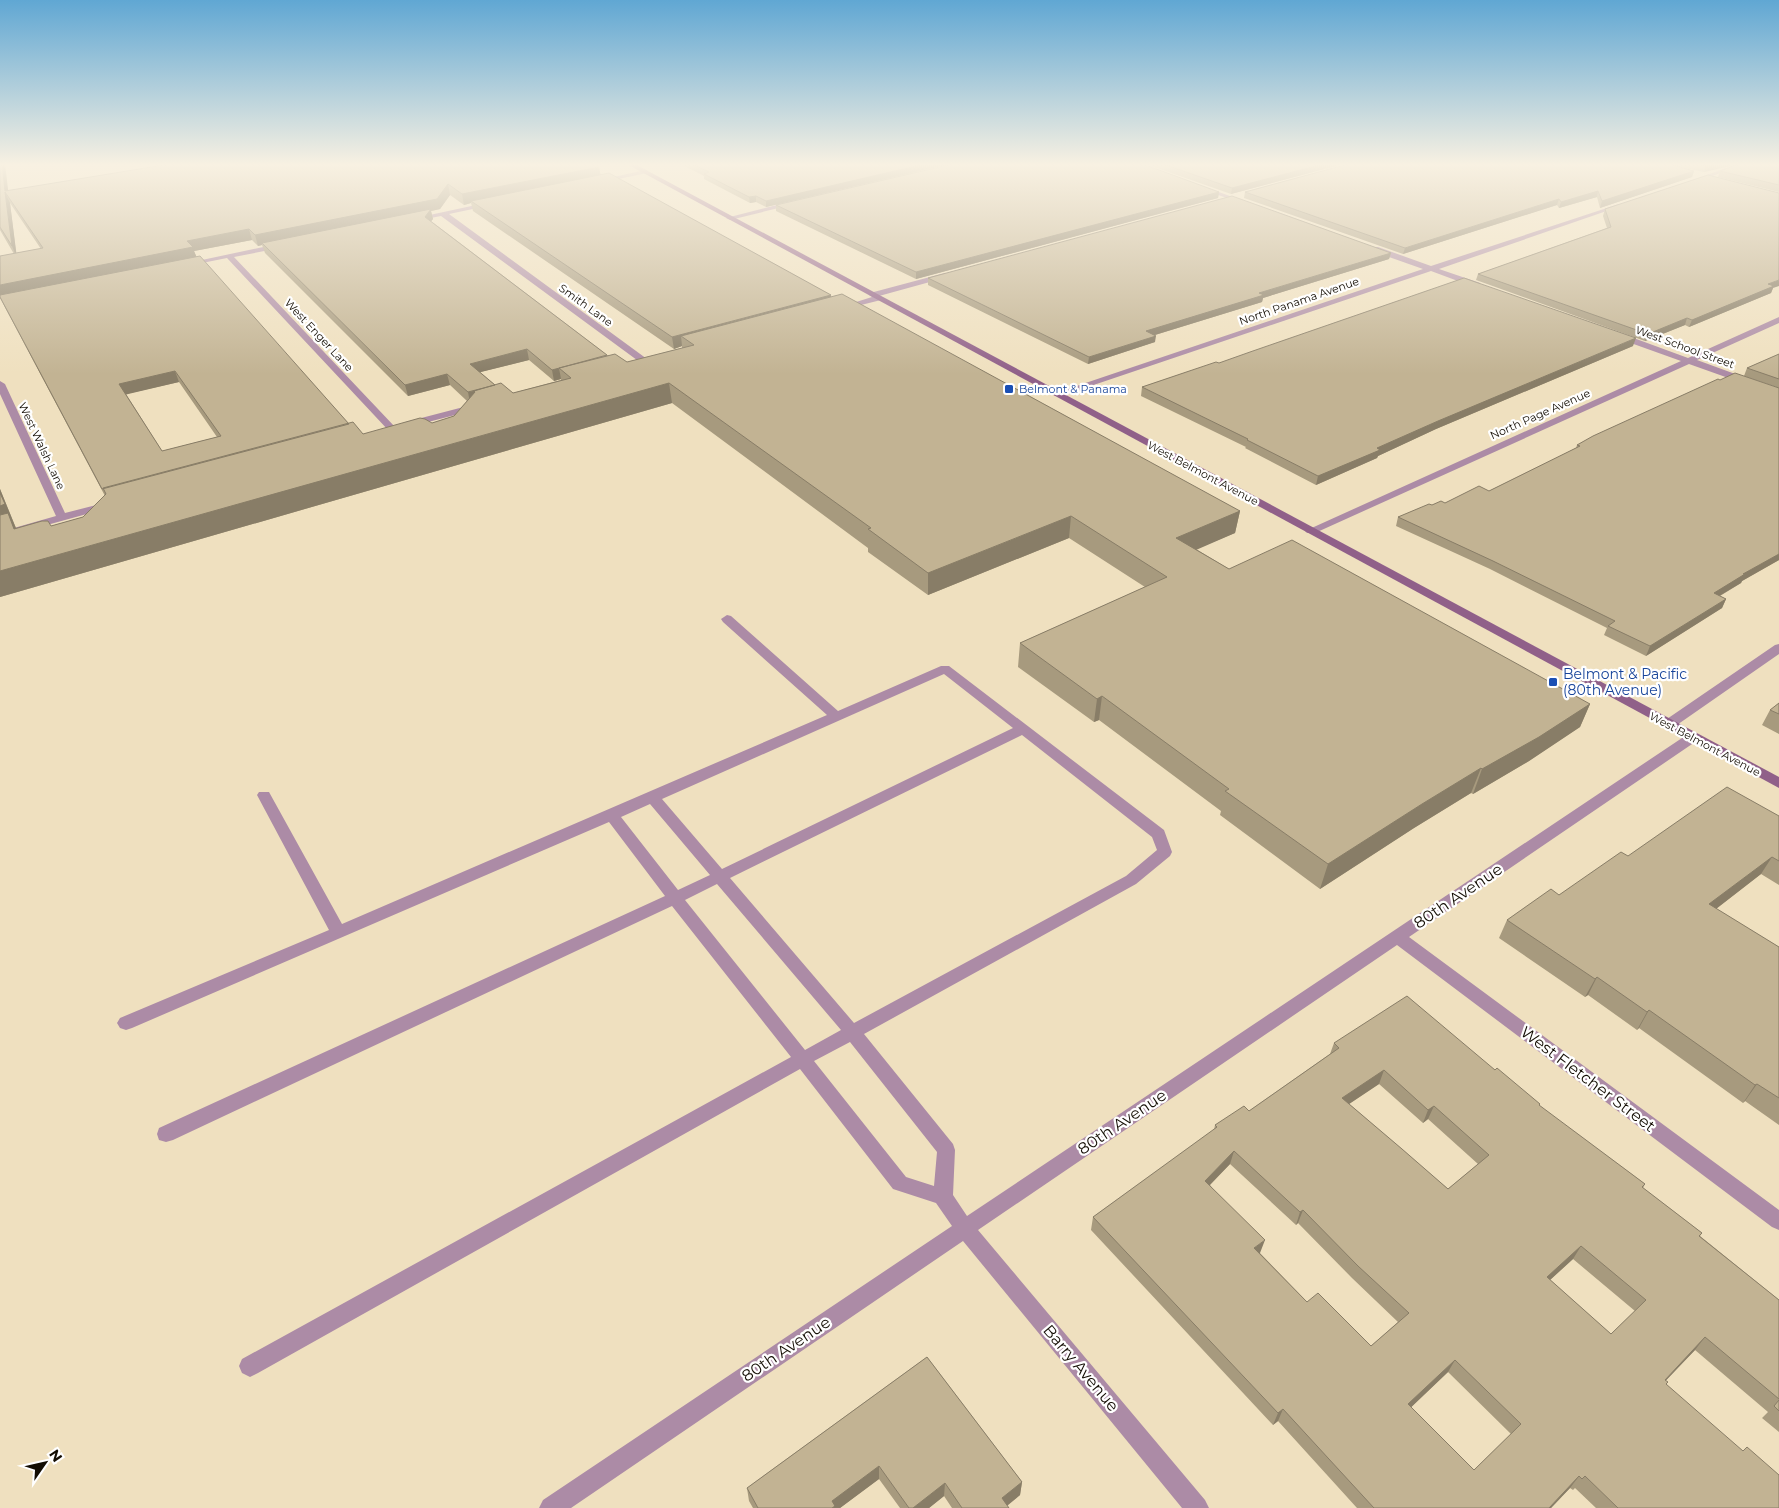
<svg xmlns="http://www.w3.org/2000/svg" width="1779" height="1508" font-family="Montserrat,sans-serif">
	<rect width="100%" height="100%" fill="#efe0bf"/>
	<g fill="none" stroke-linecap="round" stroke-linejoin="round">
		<!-- minor -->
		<path fill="#ac8ba6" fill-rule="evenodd" d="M1740,163H1749L1695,182L1690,181Z
			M645,170L647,171V173L599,183L596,181Z
			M1201,187H1205L1249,203L1244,204L1201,189Z
			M793,201L795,202V204L730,220L726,218Z
			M490,202L493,204L492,205L449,214L647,359V363H641L441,216L415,221L411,219Z
			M1619,204L1624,205L1439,269L1480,283V287H1474L1431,271L1061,396H1055L1053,394L1423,269L1372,251V247H1378L1431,266Z
			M282,243L286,245L285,247L234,257L395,427V431H389L227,258L187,266L183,264Z
			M945,273L949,275L948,277L879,296L882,298L881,300L841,310L837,308L872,297L869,295L870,293Z
			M1779,317V323L1697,360L1779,390V396L1689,364L1315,533H1307L1305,531L1681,361L1614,337V333H1620L1688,358Z
			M0,381L5,384L65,513L108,502L113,505L112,507L0,538V532L56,516L0,394Z
			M475,404L480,407L478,409L409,427L404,424L406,422Z
			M727,615L731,616L838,711L941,666H949L1164,830L1172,852L1170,856L1136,884L864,1034L953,1144L955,1150L953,1195L967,1216L1688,734L1693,733L1700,737L1698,740L1409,937L1779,1210V1230L1772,1227L1397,945L978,1230L1205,1500L1209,1508H1182L963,1241L571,1508H539L543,1500L952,1226L936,1203L893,1189L800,1069L258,1373L250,1377L242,1373L239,1366L242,1359L791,1057L672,906L173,1140L166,1142L159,1140L157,1134L159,1128L665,896L609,822L132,1028L126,1030L120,1028L117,1023L120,1018L329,930L257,795L259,792H269L342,924L827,715L723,622L721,619ZM944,674L1013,728L722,869L662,799ZM1022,735L1152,837L1157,850L1126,876L854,1023L730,878ZM650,804L710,875L678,890L621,817ZM717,884L841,1030L805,1050L685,900ZM850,1042L937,1152L934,1186L906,1177L814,1061Z
			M1779,644V654L1674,727H1664L1662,724L1664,721L1775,645Z"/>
		<!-- secondary -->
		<path fill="#906089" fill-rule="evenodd" d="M625,163H633L1779,777V788Z"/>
	</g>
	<!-- wall -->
	<path fill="#a79a7e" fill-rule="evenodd" d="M0,163L8,191L599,167L600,174L831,295V297L1240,511L1235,533L1196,549L1229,569L1590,704L1580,727L1529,761L1473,794L1471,793L1414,828L1320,889L1220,815L1221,811L1099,720L1094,722L1018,667L1020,643L1145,587L1069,538L928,595L868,552V548L672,403L0,597V489L16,528L51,526L83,517L105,496L0,298L14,254L0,230ZM450,195L464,205L471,203L473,211L674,349L682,346V348L627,362L607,355L431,221L433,219L431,211L440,209ZM10,203L41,249L16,253ZM252,240L258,246L262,245L265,253L408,396L450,385L467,401L454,416L432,423L363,434L349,424L196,256L194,251ZM529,360L554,381L561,379V380L513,393L495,385L480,372ZM179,382L217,437L162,451L126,394Z
		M679,163H954L766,207L756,202L750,203L704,179V176Z
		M1143,163H1347L1231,194Z
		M1352,163H1779V192L1718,177L1720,171L1737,164L1704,172L1680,167L1694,171L1692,177L1600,208L1597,197L1559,208L1557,205L1403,254L1244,198L1245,192Z
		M1219,192L1218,198L916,279L776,211V205Z
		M1605,209L1773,288L1771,293L1689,327L1685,325L1645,341L1476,280L1478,274L1607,228L1603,216Z
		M1391,253L1389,259L1263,298L1262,302L1155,335V342L1088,364L928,285V278Z
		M1633,346L1436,429L1378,456L1377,458L1316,485L1245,448L1246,447L1141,396L1142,387L1219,363Z
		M1779,354V388L1744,376L1747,368Z
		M1720,380L1779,388V560L1742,581L1741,583L1720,596L1726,599L1722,608L1646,656L1604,635L1607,628L1490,569L1396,526L1398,517L1432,505L1445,503L1489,491L1576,448L1577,445Z
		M1779,703V734L1762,725L1770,710Z
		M1779,816V885L1761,874L1716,909L1779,947V1125L1745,1101L1743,1103L1639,1028L1637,1030L1588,995L1585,997L1499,938L1507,920L1559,895L1628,856Z
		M1334,1043L1495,1070L1539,1106L1645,1184L1643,1188L1702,1233L1700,1236L1779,1300V1432L1762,1418L1768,1412L1695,1350L1666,1380V1384L1779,1508H1596L1575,1488L1573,1490L1570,1488L1551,1508H1357L1278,1421L1273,1425L1091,1230L1093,1217L1214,1130L1215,1125L1249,1111L1330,1054ZM1379,1084L1423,1123L1428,1119L1478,1164L1448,1189L1349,1104ZM1230,1164L1296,1225L1298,1223L1352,1278L1398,1322L1371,1346L1307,1302L1260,1253L1210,1185ZM1573,1259L1635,1311L1611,1334L1550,1280ZM1448,1372L1511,1434L1474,1470L1411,1407Z
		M927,1357L1022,1482L1020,1495L1007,1506L1009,1508H952L944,1496L929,1508H900L879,1479L840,1508H753L749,1501L747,1488Z"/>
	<!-- shaded-wall -->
	<path fill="#887d67" d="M2,163H5L9,198L5,191Z
		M929,163H954L766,207V201Z
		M1327,163H1347L1231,194L1232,188Z
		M1721,163H1744L1704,172L1706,166Z
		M599,167L601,177L471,201V203L464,205L462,194Z
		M1694,171L1692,177L1600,208L1602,201Z
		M448,184L450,195L440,209L431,211L433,219L427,226L262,243V245L258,246L255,235Z
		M1598,191L1597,197L1559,208L1561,202Z
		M5,192L10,203L17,258L12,246Z
		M1219,192L1218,198L916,279V272Z
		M756,196V202L750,203L749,197Z
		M1559,199L1557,205L1403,254L1405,248Z
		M249,229L252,240L194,251L197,258L0,297V285L187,241Z
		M1391,253L1389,259L1263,298L1262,302L1145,338L1146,331L1259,293Z
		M1779,280V286L1773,288L1771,293L1689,327L1692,320L1768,284Z
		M831,295L832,306L681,336L682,346L674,349L672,337Z
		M1687,318L1685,325L1645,341L1648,334Z
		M1156,336L1155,342L1088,364L1089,357Z
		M1636,338L1633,346L1436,429L1378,456L1377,458L1316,485L1318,476L1377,448L1438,421Z
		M527,349L529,360L473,374L470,364Z
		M607,355L559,368L561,379L554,381L552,370Z
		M175,371L179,382L124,395L119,384Z
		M447,374L450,385L408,396L405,385Z
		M669,383L672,403L0,597V571Z
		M474,391L476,402L470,403L468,392Z
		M0,489L15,526L19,535L0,530Z
		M1240,511L1235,533L1173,560L1176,538Z
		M1071,516L1069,538L928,595V573Z
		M1779,554V560L1742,581L1741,583L1709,602L1714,593L1743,574Z
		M1726,599L1722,608L1646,656L1650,646Z
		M1102,696L1099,720L1094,722L1097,699Z
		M1590,704L1580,727L1529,761L1473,794L1482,769Z
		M1481,768L1471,793L1414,828L1320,889L1328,864L1422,804Z
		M1772,857L1761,874L1699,922L1709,904Z
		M1597,977L1588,995L1585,997L1595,979Z
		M1649,1010L1639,1028L1637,1030L1647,1012Z
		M1384,1070L1379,1084L1337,1112L1342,1098Z
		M1757,1084L1745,1101L1743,1103L1755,1085Z
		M1434,1106L1428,1119L1423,1123L1428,1110Z
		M1234,1151L1230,1164L1201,1194L1205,1181Z
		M1303,1210L1298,1223L1296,1225L1300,1212Z
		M1265,1240L1260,1253L1250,1261L1254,1248Z
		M1581,1246L1573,1259L1539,1290L1547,1277Z
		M1705,1337L1695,1350L1655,1392L1665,1380Z
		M1455,1360L1448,1372L1402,1416L1408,1404Z
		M1283,1409L1278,1421L1273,1425L1278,1413Z
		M879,1466V1479L840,1508H832V1501Z
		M1579,1476L1570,1488L1551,1508H1549Z
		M1022,1482L1020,1495L1004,1508L1002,1498Z
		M945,1483L944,1496L929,1508H913Z"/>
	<!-- building -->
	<path fill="#c2b393" stroke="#887d67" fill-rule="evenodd" d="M0,163H2L5,191L176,163H593L599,167L462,194L448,184L437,199L255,235L249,229L187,241L193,247L0,285V256L43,248L5,192L12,246L0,227Z
		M690,163H929L766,201L756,196L749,197L704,174L709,172Z
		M957,163H1140L1219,192L916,272L776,205Z
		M1160,163H1327L1232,188Z
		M1352,163H1665L1694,171L1602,201L1598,191L1561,202L1559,199L1405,248L1245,192Z
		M1689,163H1721L1706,166Z
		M1742,163H1779V185L1720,171Z
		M609,173L831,295L672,337L471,201Z
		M1708,175L1779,193V280L1768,284L1774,286L1692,320L1687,318L1648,334L1478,274L1611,227L1605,209Z
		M1232,196L1391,253L1259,293L1264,295L1146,331L1156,336L1089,357L928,278Z
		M431,209L425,217L607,355L552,370L527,349L470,364L495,385L468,392L447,374L405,385L262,243Z
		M200,256L349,424L102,489L0,297V295ZM175,371L221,436L162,451L119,384Z
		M1464,278L1636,338L1438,421L1377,448L1380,450L1318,476L1247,440L1248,439L1142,387L1216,362L1219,363L1250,352Z
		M842,294L1240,511L1176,538L1229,569L1292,540L1590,704L1539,737L1482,769L1481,768L1422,804L1328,864L1225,791L1229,789L1102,696L1097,699L1020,643L1167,577L1071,516L928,573L868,529L871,528L669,383L0,571V515L8,513L14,529L42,521H48L51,526L83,517L106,494L103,488L353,422L363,434L420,418L425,419L432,423L454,416L475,392L474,391L501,383L513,393L571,378L559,368L615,354L627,362L694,345L681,336Z
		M1779,354V379L1747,368Z
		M1735,373L1779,388V554L1743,574H1745L1714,593L1726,599L1650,646L1608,626L1615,621L1493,561L1398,517L1429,504L1432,505L1441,501L1445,503L1479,486L1489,491L1580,446L1577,445L1593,436L1718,379L1720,380Z
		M0,493L5,504L0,506Z
		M1779,703V714L1770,710Z
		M1727,787L1779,816V861L1772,857L1709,904L1779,947V1098L1757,1084L1755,1085L1649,1010L1647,1012L1597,977L1595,979L1507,920L1551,889L1559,895L1621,852L1628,856Z
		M1407,996L1495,1070L1497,1068L1540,1104L1539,1105L1645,1184L1642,1187L1702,1233L1699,1236L1779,1300V1399L1705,1337L1665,1380L1668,1382L1666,1384L1743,1451L1747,1447L1779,1475V1508H1618L1585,1476L1582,1479L1579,1476L1549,1508H1374L1283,1409L1278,1413L1093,1217L1217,1127L1215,1125L1244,1106L1249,1111L1339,1048L1334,1043ZM1384,1070L1428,1110L1434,1106L1489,1155L1448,1189L1402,1149L1342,1098ZM1234,1151L1300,1212L1303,1210L1358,1266L1409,1313L1371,1346L1318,1293L1307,1302L1254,1248L1265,1240L1205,1181ZM1581,1246L1646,1300L1611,1334L1547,1277ZM1455,1360L1521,1424L1474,1470L1408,1404Z
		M927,1357L1022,1482L1002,1498L1009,1508H962L945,1483L913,1508H909L879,1466L832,1501L835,1506L832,1508H758L747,1488Z
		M1779,1400V1411L1774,1406Z"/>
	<!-- sky -->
	<linearGradient id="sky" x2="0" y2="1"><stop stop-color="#60a7d3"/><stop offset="0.44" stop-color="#f8f1e2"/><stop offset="1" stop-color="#f8f1e2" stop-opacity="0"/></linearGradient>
	<rect width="1779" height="374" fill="url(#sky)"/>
	<!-- markers -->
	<g fill="#1a4fb4" stroke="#fff" stroke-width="2">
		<rect x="1004" y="384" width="10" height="10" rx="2.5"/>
		<rect x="1548" y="677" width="10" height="10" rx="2.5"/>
	</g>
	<g text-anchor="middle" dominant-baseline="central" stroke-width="4.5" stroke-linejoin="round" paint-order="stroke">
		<!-- far-street labels -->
		<g font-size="11" fill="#130d03" stroke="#fff">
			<text transform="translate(1299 301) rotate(-19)">North Panama Avenue</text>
			<text transform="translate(586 305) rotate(36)">Smith Lane</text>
			<text transform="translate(319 335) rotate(47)">West Enger Lane</text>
			<text transform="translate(1685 347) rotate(20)">West School Street</text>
			<text transform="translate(1540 414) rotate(-24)">North Page Avenue</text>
			<text transform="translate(42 446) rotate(65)">West Walsh Lane</text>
			<text transform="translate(1203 473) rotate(28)">West Belmont Avenue</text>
			<text transform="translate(1705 744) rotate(28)">West Belmont Avenue</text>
		</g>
		<!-- far-transit labels -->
		<g font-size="11" fill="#164399" stroke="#fff" text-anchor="start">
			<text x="1019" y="389">Belmont &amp; Panama</text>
		</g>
		<!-- transit labels -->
		<g font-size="14" fill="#164399" stroke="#fff" text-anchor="start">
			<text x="1563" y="674">Belmont &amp; Pacific<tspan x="1563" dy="16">(80th Avenue)</tspan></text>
		</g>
		<!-- near-street labels -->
		<g font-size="16" fill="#130d03" stroke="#fff">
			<text transform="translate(1458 896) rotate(-34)">80th Avenue</text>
			<text transform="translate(1588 1079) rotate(37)">West Fletcher Street</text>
			<text transform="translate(1122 1122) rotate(-34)">80th Avenue</text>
			<text transform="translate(786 1349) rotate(-34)">80th Avenue</text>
			<text transform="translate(1081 1368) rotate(50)">Barry Avenue</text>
		</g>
	</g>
	<!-- north arrow -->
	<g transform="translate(45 1463) rotate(56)" stroke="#ffffff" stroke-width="4" paint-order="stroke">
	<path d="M0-4L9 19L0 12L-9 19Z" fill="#130d03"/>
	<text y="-8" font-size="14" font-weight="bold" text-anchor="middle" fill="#130d03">N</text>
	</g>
</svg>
